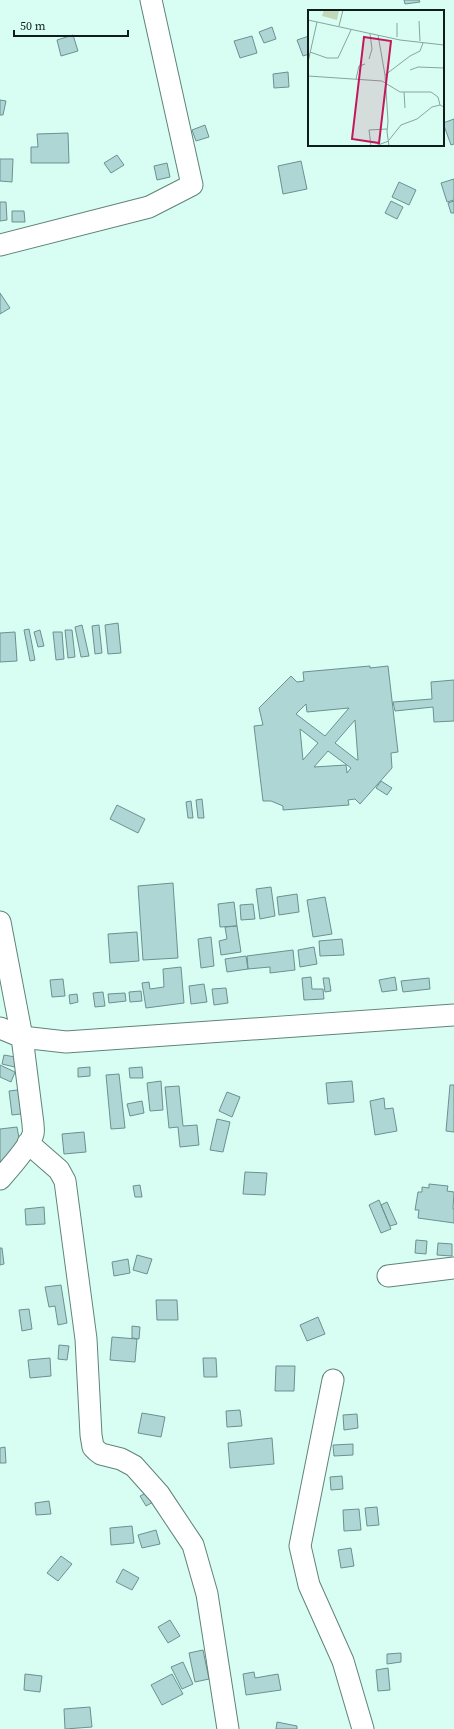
<svg xmlns="http://www.w3.org/2000/svg" width="454" height="1729" font-family="'Source Serif 4',serif">
	<rect width="100%" height="100%" fill="#d8fef3"/>
	<!-- building -->
	<path fill="#aed6d5" stroke="#6b9190" fill-rule="evenodd" d="M404,0H419L420,2L405,4Z
		M272,27L276,39L264,43L259,32Z
		M73,35L78,51L61,56L57,40Z
		M252,36L257,53L240,58L234,41Z
		M309,36V54L303,56L297,40Z
		M288,72L289,87L274,88L273,74Z
		M0,100L6,101L3,115H0Z
		M454,119V144L451,145L443,123Z
		M205,125L209,137L196,141L192,130Z
		M68,133L69,163H31V147H38L37,134Z
		M117,155L124,165L111,173L104,163Z
		M0,159H13L12,182L0,181Z
		M301,161L307,189L283,194L278,166Z
		M167,163L170,177L157,180L154,166Z
		M454,179V200L447,202L441,183Z
		M399,182L416,190L409,205L392,197Z
		M391,201L403,207L397,219L385,213Z
		M454,201V213H451L448,203Z
		M0,202H6L7,220L0,221Z
		M12,211H24L25,222H12Z
		M0,293L10,308L0,314Z
		M118,623L121,653L108,654L105,625Z
		M82,625L89,656L81,657L75,627Z
		M99,625L102,653L95,654L92,626Z
		M29,629L35,660L30,661L24,630Z
		M40,630L44,646L38,647L34,632Z
		M65,630H72L75,657L68,658Z
		M15,632L17,661L0,662V633Z
		M53,632H62L64,659L56,660Z
		M370,666V668L388,666L398,752L391,753L392,768L360,804L355,799L348,800L349,805L283,810V806L271,801H263L254,726L263,725L259,708L291,676L297,682L304,681L303,672ZM306,704L307,712L349,708L325,736L296,714ZM355,720L358,760H357L335,743ZM300,729L318,743L303,760ZM328,751L351,768L347,773L346,765L314,767Z
		M454,680V721L434,722L433,707L395,711L393,702L432,699L431,682Z
		M381,781L392,788L387,795L376,788Z
		M202,799L204,818H198L196,800Z
		M191,801L193,818H188L186,802Z
		M117,805L145,819L138,833L110,819Z
		M173,883L178,958L143,960L138,886Z
		M271,887L275,916L260,919L256,889Z
		M297,894L299,912L279,915L277,897Z
		M325,897L332,934L313,937L307,900Z
		M234,902L237,926L220,927L218,904Z
		M253,904L255,919L241,920L240,905Z
		M237,926L241,952L221,955L219,941L227,939L225,927Z
		M137,932L139,961L110,963L108,934Z
		M211,937L214,966L201,968L198,939Z
		M342,939L344,955L320,956L319,941Z
		M314,947L317,964L300,967L298,950Z
		M293,950L295,970L270,973V967L248,969L247,956Z
		M246,956L248,969L227,972L225,959Z
		M181,967L184,1003L146,1008L142,983L149,982L150,989L164,987L163,969Z
		M311,977L312,989H323L324,999L304,1000L302,978Z
		M395,977L397,990L382,992L379,980Z
		M323,978H329L331,991L325,992Z
		M429,978L430,989L403,992L401,981Z
		M63,979L65,996L52,997L50,980Z
		M204,984L207,1002L191,1004L189,986Z
		M226,988L228,1003L214,1005L212,989Z
		M141,991L142,1001L130,1002L129,992Z
		M103,992L105,1006L95,1007L93,993Z
		M125,993L126,1001L109,1003L108,994Z
		M77,994L78,1002L70,1004L69,995Z
		M4,1055L21,1058L19,1068L2,1064Z
		M0,1065L15,1072L11,1082L0,1077Z
		M90,1067V1076L78,1077V1068Z
		M142,1067L143,1078H130L129,1068Z
		M119,1074L125,1128L111,1129L106,1075Z
		M161,1081L163,1110L150,1111L147,1083Z
		M352,1081L354,1102L328,1104L326,1083Z
		M450,1085H454V1132L446,1131Z
		M179,1086L183,1126L197,1125L199,1145L180,1147L178,1127L169,1128L165,1087Z
		M26,1089L29,1113L12,1115L9,1091Z
		M227,1092L240,1097L232,1117L219,1111Z
		M384,1098L385,1109L393,1108L397,1131L375,1135L370,1101Z
		M142,1101L144,1113L130,1116L127,1104Z
		M217,1119L230,1122L223,1152L210,1150Z
		M17,1127L21,1149L16,1159L0,1162V1129Z
		M84,1132L86,1152L64,1154L62,1134Z
		M245,1172L267,1173L265,1195L243,1194Z
		M429,1184L448,1186L447,1191L454,1192L453,1209H454V1223L418,1218L419,1210H415L418,1192H422V1187L429,1188Z
		M140,1185L142,1197H135L133,1186Z
		M379,1200L391,1229L381,1233L369,1205Z
		M387,1202L397,1224L390,1226L381,1205Z
		M44,1207L45,1224L26,1225L25,1209Z
		M416,1240L427,1241L426,1254L415,1253Z
		M438,1243L452,1244V1256L437,1255Z
		M0,1248H2L4,1264L0,1265Z
		M137,1255L152,1259L147,1274L133,1270Z
		M128,1259L130,1273L114,1276L112,1262Z
		M61,1285L67,1323L58,1325L55,1306L49,1307L45,1287Z
		M156,1300H177L178,1320H157Z
		M29,1309L32,1329L22,1331L19,1310Z
		M318,1317L325,1334L307,1341L300,1325Z
		M132,1326L140,1327L139,1339L132,1338Z
		M112,1337L137,1339L135,1362L110,1360Z
		M59,1345L69,1346L67,1360L58,1359Z
		M50,1358L51,1376L30,1378L28,1360Z
		M203,1358H216L217,1377H204Z
		M276,1366H295L294,1391H275Z
		M240,1410L242,1426L227,1427L226,1411Z
		M142,1413L165,1417L161,1437L138,1433Z
		M357,1414L358,1428L344,1430L343,1415Z
		M272,1438L274,1464L230,1468L228,1443Z
		M353,1444V1455L334,1456L333,1445Z
		M5,1447L6,1463H0V1448Z
		M342,1476L343,1489L331,1490L330,1477Z
		M152,1490L157,1500L146,1506L140,1496Z
		M49,1501L51,1514L36,1515L35,1503Z
		M377,1507L379,1525L367,1526L365,1508Z
		M359,1509L361,1530L344,1531L343,1510Z
		M132,1526L134,1543L111,1545L110,1528Z
		M156,1530L160,1544L142,1548L138,1535Z
		M351,1548L354,1566L341,1568L338,1550Z
		M61,1556L72,1564L58,1581L47,1573Z
		M123,1569L139,1578L132,1590L116,1582Z
		M170,1620L180,1636L168,1643L158,1627Z
		M203,1650L209,1679L195,1682L189,1653Z
		M401,1653V1662L387,1664V1654Z
		M183,1662L193,1684L182,1689L171,1667Z
		M388,1668L390,1690L378,1691L376,1670Z
		M254,1672L255,1678L278,1674L281,1690L246,1695L243,1674Z
		M25,1674L42,1676L40,1692L24,1690Z
		M172,1674L183,1694L162,1705L151,1685Z
		M90,1707L92,1727L65,1729L64,1709Z
		M277,1722L297,1726V1729H276Z"/>
	<g fill="none" stroke-linecap="round" stroke-linejoin="round">
		<!-- minor casing -->
		<g stroke="#608379" stroke-width="23">
			<path id="minor" d="M0,245L149,207L192,185L151,0
				M0,922L22,1037L33,1124C33,1127 34,1131 33,1134C30,1146 8,1170 0,1179
				M0,1028L22,1037L66,1042L454,1015
				M28,1143L59,1170L65,1181L86,1339L91,1435L93,1447L97,1451L101,1454L121,1459L134,1466L159,1494L193,1545L207,1594L228,1729
				M388,1276L454,1268
				M333,1380L300,1546L309,1585L343,1661L363,1729"/>
		</g>
		<!-- minor -->
		<use href="#minor" stroke="#fff" stroke-width="21"/>
	</g>
	<!-- overview -->
	<g transform="translate(308 10)">
		<rect width="136" height="136" fill="#d8fef3"/>
		<path d="M16,0L31,1L29,10L14,6Z" fill="#c2d9b9"/>
		<path fill="none" stroke="#88a49c" stroke-width="1" d="M0,10L92,30L136,35M111,11L112,31M89,13V27M31,16L35,0M70,25L77,65M2,42L19,48H30L43,20M61,49L64,39L62,24M0,52L9,12M102,60L110,57L136,58M0,66L74,71L92,82H123L130,87L132,95L136,97M48,69L51,56L57,54M96,82L97,98M81,130L93,115L109,109L124,97L132,95M63,136L61,120L79,119M67,136L81,131M81,136L79,122L80,111L77,65L102,46L112,41L115,33"/>
		<path fill="#c2185b" fill-opacity="0.15" stroke="#c2185b" stroke-width="2" d="M56,27L83,31L71,133L44,129Z"/>
		<rect width="136" height="136" fill="none" stroke="#0f1d1a" stroke-width="2"/>
	</g>
	<!-- scale -->
	<path d="M14 30v6h114v-6" fill="none" stroke="#0f1d1a" stroke-width="2"/>
	<text x="20" y="30" font-size="12" fill="#0f1d1a" stroke="#d8fef3" stroke-width="3" paint-order="stroke">50 m</text>
</svg>
